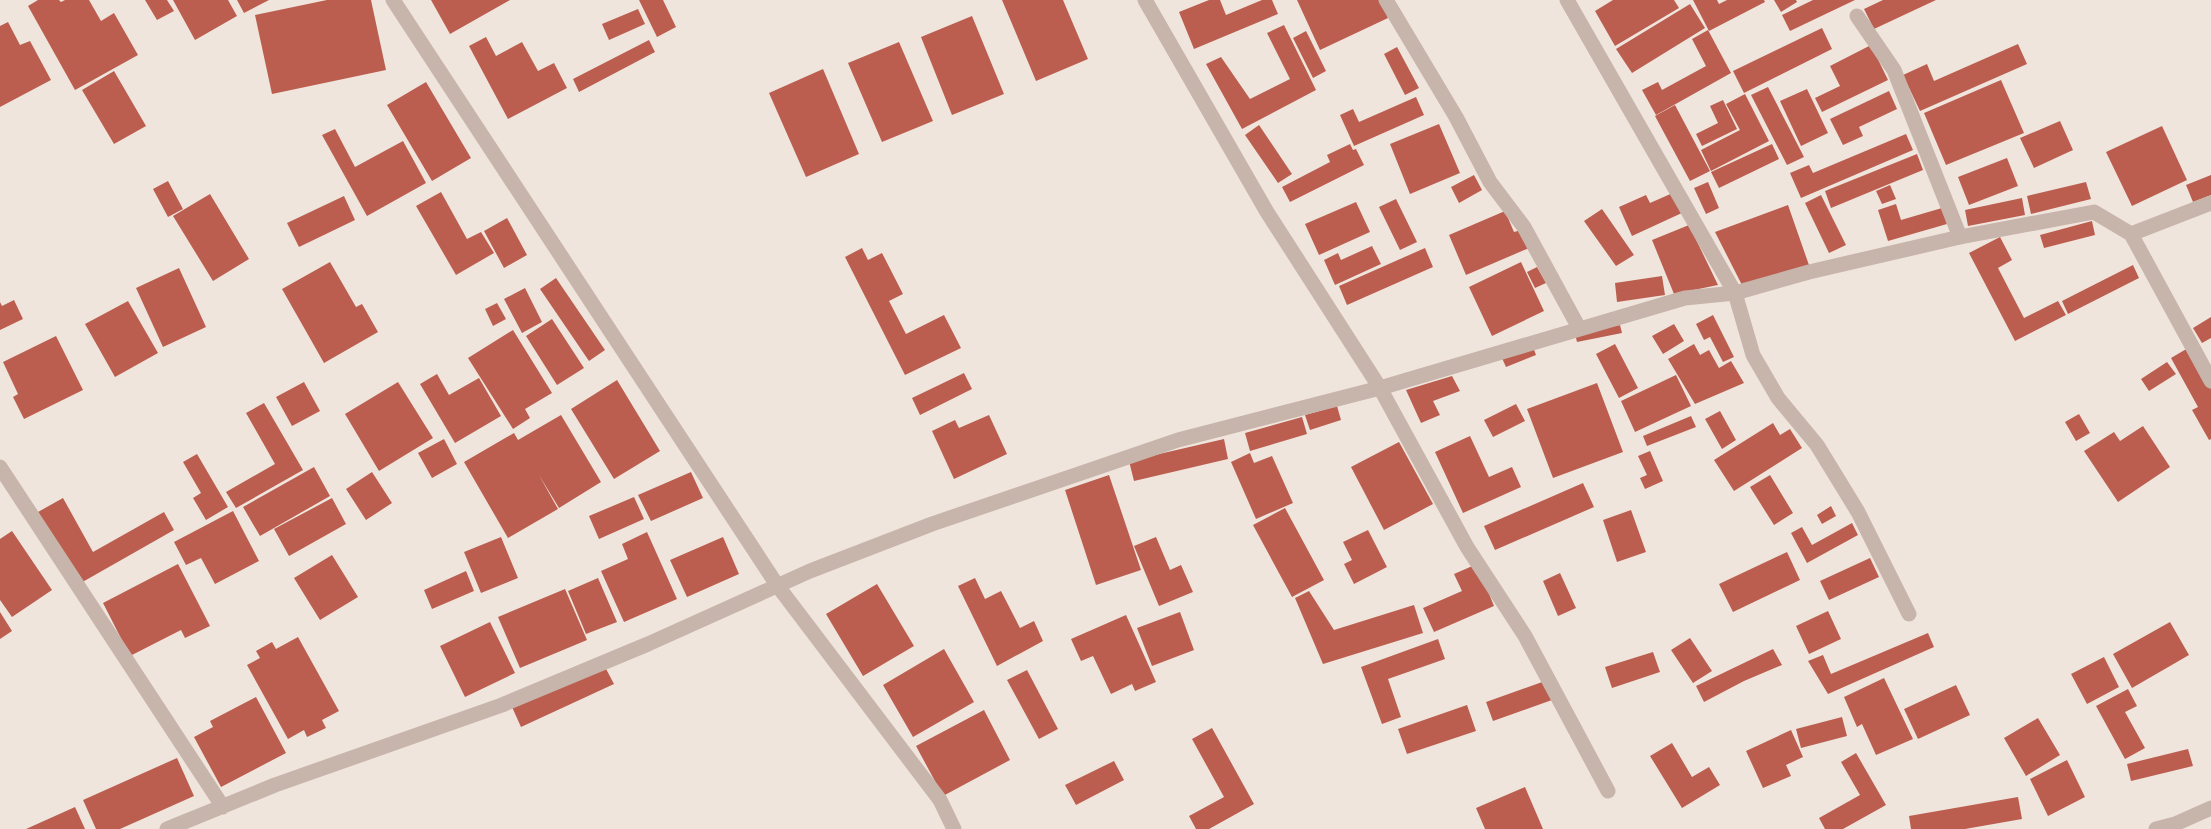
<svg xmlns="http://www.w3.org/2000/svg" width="2211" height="829" font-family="'Public Sans',sans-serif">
	<rect width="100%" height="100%" fill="#f0e5dd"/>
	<!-- building -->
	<path fill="#bb5e4f" d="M38,0H59L61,2L65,0H89L101,21L114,13L138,55L75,90L28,6Z
		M145,0H167L174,11L157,20Z
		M173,0H228L237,16L195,40Z
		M237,0H269L244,13Z
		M327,0H371L386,70L272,94L255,15Z
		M431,0H510L450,34Z
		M639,0H663L676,27L657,37Z
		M1002,0H1063L1088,59L1036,81Z
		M1209,0H1220L1226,15L1262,0H1272L1278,14L1194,49L1179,12Z
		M1297,0H1380L1388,18L1320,50Z
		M1613,0H1674L1679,8L1615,46L1595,11Z
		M1693,0H1717L1719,4L1727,0H1764L1765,2L1709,31Z
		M1774,0H1796L1797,2L1781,12Z
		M1813,0H1855L1790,31L1782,15Z
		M1883,0H1936L1874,29L1864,9Z
		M1690,4L1705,28L1632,73L1616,49Z
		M638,9L645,24L609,40L602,24Z
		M972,16L1004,94L952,115L921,37Z
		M8,22L20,45L30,41L51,80L0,107V26Z
		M1284,25L1316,90L1242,129L1206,64L1221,57L1250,99L1290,79L1267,33Z
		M1822,28L1832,49L1744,93L1733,71Z
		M1708,30L1731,73L1656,115L1642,90L1658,82L1662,90L1706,66L1692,39Z
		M1306,31L1326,71L1313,78L1293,38Z
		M486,37L496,56L522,42L538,71L554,63L567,88L508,119L469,46Z
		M649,40L655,52L579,92L573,79Z
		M899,42L933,121L882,142L848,63Z
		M2018,44L2027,64L1920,111L1903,75L1927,64L1934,81Z
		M1871,45L1888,80L1822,112L1815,98L1840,86L1830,66Z
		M1397,47L1419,88L1405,95L1384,54Z
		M823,69L859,154L806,177L769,93Z
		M114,71L146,126L114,144L82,90Z
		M2001,80L2024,133L1946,165L1924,113Z
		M426,82L471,158L432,181L387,105Z
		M1768,87L1804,157L1787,165L1751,95Z
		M1807,89L1828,133L1801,146L1780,101Z
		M1889,91L1897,109L1859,127L1863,136L1843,145L1830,119Z
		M1745,94L1769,141L1711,171L1701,150L1740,130L1726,104Z
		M1416,97L1424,115L1354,146L1340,115L1353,109L1359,122Z
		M1723,100L1737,129L1702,146L1696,134L1718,123L1710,106Z
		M1675,105L1710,171L1690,181L1655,116Z
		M2060,121L2073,150L2034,168L2020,138Z
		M1439,124L1460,173L1410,194L1390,144Z
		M1259,125L1292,174L1278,183L1245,135Z
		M2162,126L2187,180L2132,206L2106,152Z
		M335,129L355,167L403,141L426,183L367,216L322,135Z
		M1906,134L1913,150L1801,198L1790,173L1809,165L1813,173Z
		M1350,144L1353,150L1356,149L1364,165L1290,202L1282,187L1330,162L1327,155Z
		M1772,144L1779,159L1719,188L1711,172Z
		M1917,154L1923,170L1831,208L1825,191Z
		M2007,158L2018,186L1969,205L1958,177Z
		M1474,175L1482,190L1459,203L1451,187Z
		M2211,175V195L2193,202L2186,185Z
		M168,181L183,209L168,217L153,189Z
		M1708,182L1719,208L1706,214L1694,188Z
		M2086,182L2091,199L2031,214L2027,196Z
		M1890,185L1896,199L1882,204L1876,191Z
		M441,192L467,239L481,232L494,253L456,275L416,206Z
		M1675,192L1684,212L1632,236L1619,207L1646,195L1650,203Z
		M210,194L249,259L213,281L173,216Z
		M1821,195L1846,245L1829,253L1805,203Z
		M344,196L355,220L299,247L287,223Z
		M2022,198L2025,215L1968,226L1965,210Z
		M1396,199L1417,242L1400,250L1379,207Z
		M1356,202L1370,232L1319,255L1305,224Z
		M1896,204L1901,220L1942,208L1947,224L1888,241L1878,210Z
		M1788,205L1810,268L1743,287L1715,232Z
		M1602,209L1634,255L1616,266L1584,221Z
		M1505,211L1514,232L1521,230L1529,248L1466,275L1449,235Z
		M507,218L527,255L504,268L484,231Z
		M2092,221L2095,235L2044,248L2040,235Z
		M1689,225L1718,285L1674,294L1652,240Z
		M2000,237L2012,260L1998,268L2024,318L2058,301L2066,315L2015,341L1969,253Z
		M1372,246L1381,264L1335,285L1324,260L1338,253L1341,260Z
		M862,248L868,260L882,253L903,294L889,301L906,334L944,315L961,348L905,375L845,257Z
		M1425,248L1433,267L1347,305L1339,286Z
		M330,262L356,307L362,304L378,332L324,363L282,289Z
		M1521,262L1544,311L1492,336L1469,287Z
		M2133,265L2139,278L2068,314L2062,301Z
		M1537,267L1546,283L1535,288L1527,272Z
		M179,268L206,327L163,347L136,288Z
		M1662,276L1665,295L1617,302L1615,283Z
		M556,278L605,350L589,361L540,289Z
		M525,288L542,322L522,333L504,299Z
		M14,300L23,319L0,330V302L2,306Z
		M128,301L158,353L115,377L85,324Z
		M497,303L506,319L493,326L485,309Z
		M1713,315L1734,357L1723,362L1710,337L1704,340L1696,324Z
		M2211,317V338L2202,343L2193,328Z
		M552,319L584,368L557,385L526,336Z
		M1674,324L1684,341L1663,354L1652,336Z
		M1620,325L1622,333L1577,342L1575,334Z
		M513,330L552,393L525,409L530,418L513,429L468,358Z
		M56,336L83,390L24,419L13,397L18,394L3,362Z
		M1532,344L1536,355L1506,367L1501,356Z
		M1615,344L1638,388L1619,398L1596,354Z
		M1694,344L1700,355L1709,350L1719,368L1731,361L1744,383L1695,404L1668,359Z
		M2188,348L2211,389V439L2209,440L2192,410L2198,407L2171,358Z
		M2167,362L2176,374L2149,391L2141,379Z
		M964,373L972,389L920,415L912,398Z
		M437,374L449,395L479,378L501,416L455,443L420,384Z
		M1676,375L1691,406L1635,432L1621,401Z
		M1452,376L1460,391L1433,401L1440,415L1421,423L1406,390Z
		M617,380L660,451L614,479L571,409Z
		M304,382L320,411L292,426L276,397Z
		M398,382L433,438L379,471L345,414Z
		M1597,383L1623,452L1553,478L1527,409Z
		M264,403L303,470L236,508L226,492L275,464L246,413Z
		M1516,404L1525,421L1493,437L1484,420Z
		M1337,406L1341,420L1310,430L1305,415Z
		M1720,411L1736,440L1722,449L1705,419Z
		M2079,414L2090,433L2076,441L2065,422Z
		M561,415L601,482L559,508L539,475L558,509L508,538L464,462L514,433L518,440Z
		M989,415L1007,454L954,479L932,431L955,420L959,428Z
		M1691,416L1696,427L1647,446L1643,436Z
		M1302,417L1307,434L1250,451L1245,433Z
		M1773,423L1780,435L1790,429L1802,448L1734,491L1714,460Z
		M2143,426L2170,467L2118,502L2084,451L2114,432L2120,441Z
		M1470,436L1489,477L1512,467L1521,487L1463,513L1435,452Z
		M444,439L457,464L432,478L418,453Z
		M1224,439L1228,459L1134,481L1129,461Z
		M1399,442L1433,504L1384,530L1351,467Z
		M1650,451L1663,481L1645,489L1640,478L1647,475L1638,456Z
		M1250,453L1254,463L1272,456L1293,503L1256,519L1231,462Z
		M197,454L228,507L206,520L193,498L201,493L183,462Z
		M314,467L330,496L260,536L243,507Z
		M372,472L392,503L366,520L346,489Z
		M691,472L703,498L651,521L638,495Z
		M1109,475L1141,570L1096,585L1065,490Z
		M1770,475L1793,513L1774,525L1750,487Z
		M1583,483L1594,507L1495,550L1484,526Z
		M634,497L644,519L599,539L589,516Z
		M63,498L93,552L164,512L174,530L79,584L38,512Z
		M332,498L346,524L289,556L274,529Z
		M1831,506L1836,516L1822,524L1817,515Z
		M1285,508L1324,580L1292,597L1253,525Z
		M1631,510L1646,552L1617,562L1603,520Z
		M233,511L259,561L215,584L201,558L186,565L174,542Z
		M1852,523L1858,535L1807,563L1791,533L1802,527L1812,545Z
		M1368,530L1387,567L1354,584L1344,564L1352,560L1343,542Z
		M12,531L52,590L12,617L0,600V539Z
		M647,532L677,599L624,622L601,571L628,559L622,544Z
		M501,537L518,578L481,593L464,552Z
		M723,537L739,574L687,597L670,560Z
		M1156,537L1170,570L1181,565L1193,592L1159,606L1134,546Z
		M1787,552L1800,580L1733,612L1719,584Z
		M332,555L358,597L320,620L294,578Z
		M1870,558L1879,577L1829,600L1820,581Z
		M178,564L210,626L185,638L181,630L130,656L103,603Z
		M1477,564L1494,606L1434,632L1423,608L1462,591L1454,574Z
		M466,571L474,591L432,609L424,590Z
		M1560,573L1576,608L1558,616L1543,581Z
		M598,578L617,622L586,634L568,591Z
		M975,578L985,599L1001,591L1020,628L1034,621L1043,641L997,666L958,586Z
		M877,584L914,646L863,676L826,614Z
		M565,589L587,640L520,668L498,617Z
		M1309,591L1334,630L1414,605L1423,633L1323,664L1295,598Z
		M1828,611L1841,639L1809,654L1796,626Z
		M0,612L12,631L0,639Z
		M1180,612L1194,650L1152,666L1137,628Z
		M1126,615L1156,682L1135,691L1132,684L1111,694L1093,656L1081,661L1071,639Z
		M490,622L515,673L465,697L440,646Z
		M2170,622L2189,655L2132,688L2113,654Z
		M1928,633L1934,647L1828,694L1808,661L1823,655L1831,674Z
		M298,637L339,711L322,720L326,728L307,737L304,730L288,739L247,665L260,658L256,651L272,642L276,649Z
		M1690,638L1712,671L1693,683L1671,650Z
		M1438,639L1445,659L1388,679L1401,717L1382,724L1361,667Z
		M944,649L974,702L913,737L883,685Z
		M1773,649L1782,665L1744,681L1704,702L1696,686Z
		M1653,652L1660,672L1612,688L1605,667Z
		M2104,657L2119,687L2087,704L2071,674Z
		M604,665L614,684L521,727L512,707Z
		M1027,670L1058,729L1039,739L1007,680Z
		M1884,678L1913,739L1876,755L1862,724L1857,727L1844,697Z
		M1545,681L1552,700L1493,721L1486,702Z
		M1956,685L1970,715L1918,739L1904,709Z
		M2128,689L2137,706L2125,712L2145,748L2125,759L2096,706Z
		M256,697L286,753L221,787L194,737L213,727L210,721Z
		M1467,705L1476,731L1407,754L1398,729Z
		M984,710L1010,760L943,796L916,746Z
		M1842,717L1847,736L1801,748L1796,729Z
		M2038,718L2060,755L2026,776L2004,738Z
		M1212,728L1254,804L1209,829H1196L1189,816L1224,797L1192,739Z
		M1791,730L1803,757L1786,765L1791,776L1763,788L1746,751Z
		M1672,743L1692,777L1709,767L1720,785L1682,808L1650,756Z
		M2188,749L2193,766L2131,781L2127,764Z
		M1856,753L1886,805L1843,829H1825L1819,818L1860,795L1841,762Z
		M177,758L194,796L120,829H96L83,800Z
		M2067,760L2085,797L2048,816L2030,779Z
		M1114,761L1124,780L1076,805L1065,785Z
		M1525,787L1543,829H1485L1476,808Z
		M2018,797L2022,819L1965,829H1911L1909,816Z
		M75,807L85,829H26Z"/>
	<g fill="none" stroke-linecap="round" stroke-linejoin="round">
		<!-- minor -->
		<path stroke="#c7b4aa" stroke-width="15" d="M393,0L777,585L940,800L954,829
			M1145,0L1267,212L1380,388L1467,547L1525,636L1608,791
			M1386,0L1456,117L1490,182L1524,227L1579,328
			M1567,0L1735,293L1753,355L1778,398L1817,445L1858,512L1909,614
			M1857,16L1894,70L1960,237
			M2131,234L2211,381
			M0,467L223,807
			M167,829L275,785L502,705L648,644L810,571L932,524L1178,440L1380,388L1685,298L1735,293L1809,272L1960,237L2094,212L2131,234L2211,203
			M2156,829L2175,824L2211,808"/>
	</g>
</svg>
